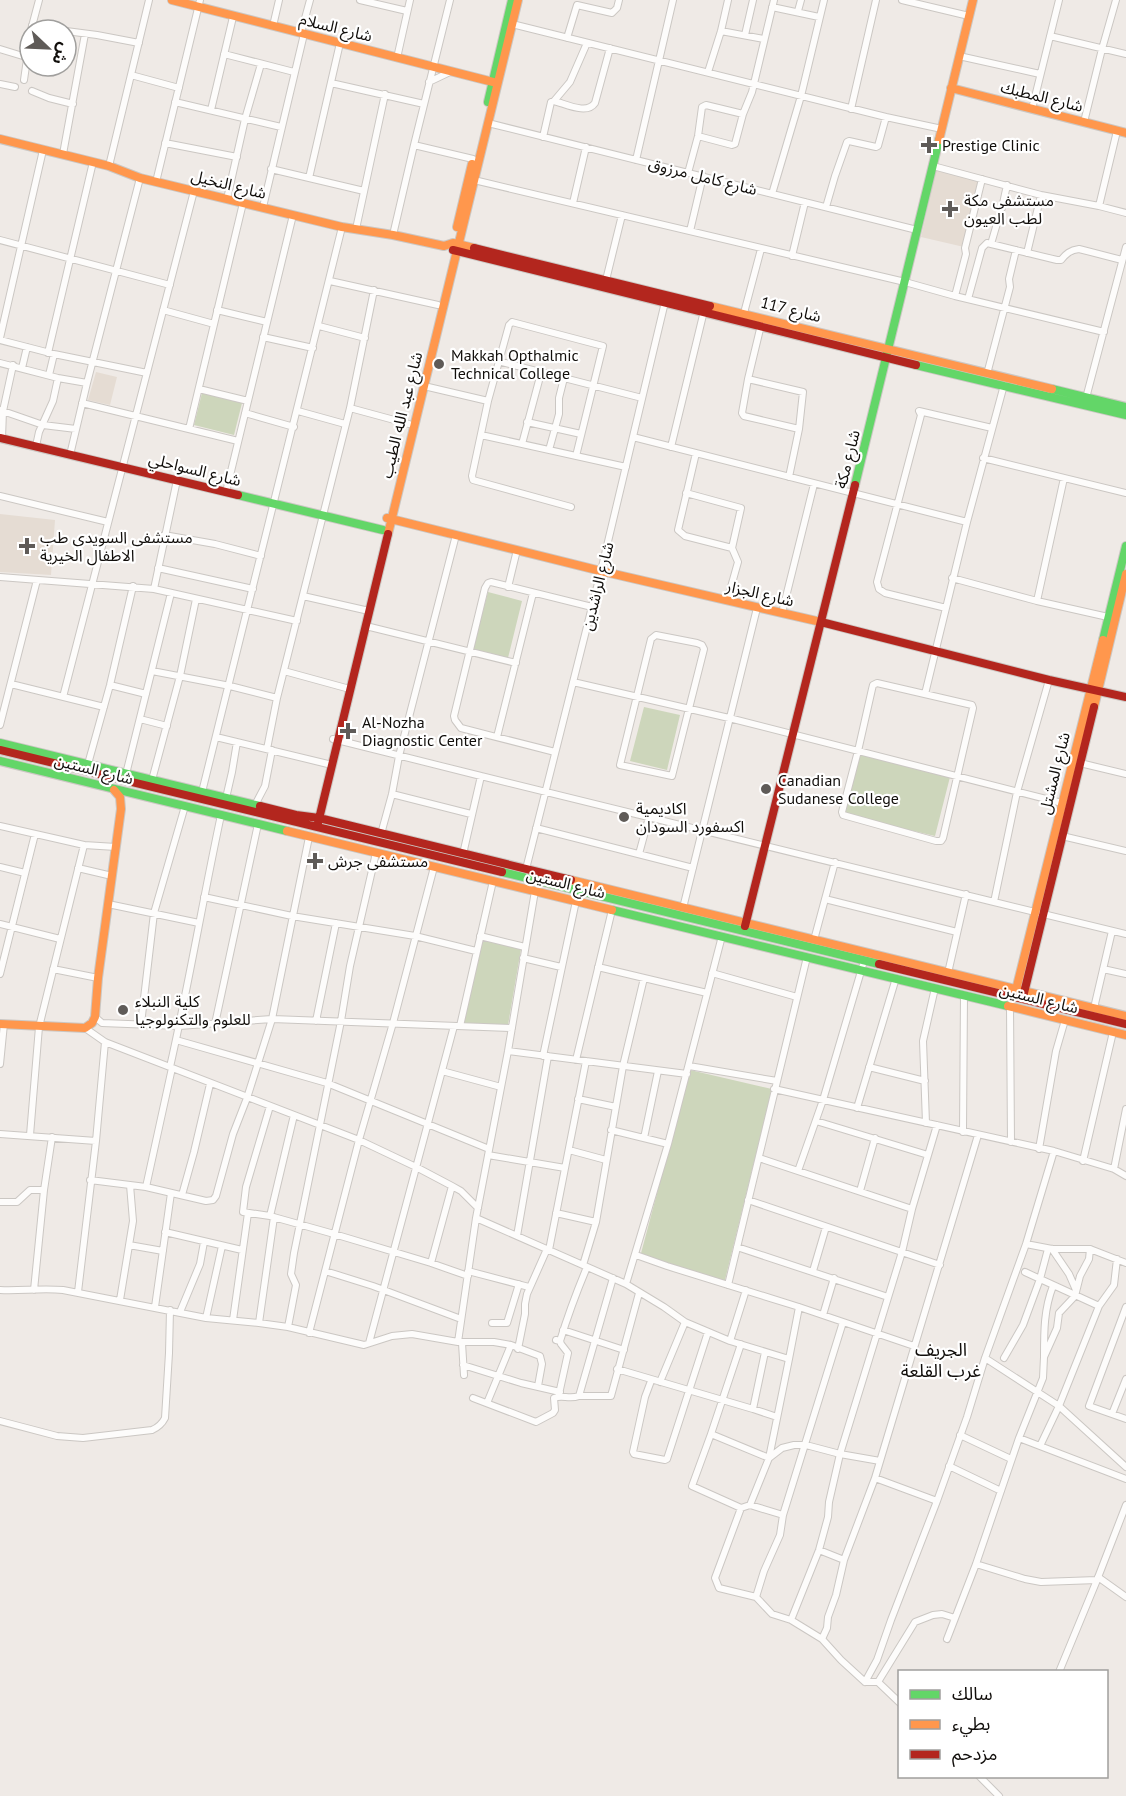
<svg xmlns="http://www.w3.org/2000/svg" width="1126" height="1796" font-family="'PT Sans','Noto Sans Arabic',sans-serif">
	<rect width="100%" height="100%" fill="#efeae6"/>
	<!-- built -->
	<path fill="#e5dcd3" d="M936,170L980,182L964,247L921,237Z
		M96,372L117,377L110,405L88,400Z
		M0,514L55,520L51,575L0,572Z"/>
	<!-- green -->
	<path fill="#cdd6bb" d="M202,393L242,403L234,435L194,425Z
		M488,592L522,601L507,662L472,653Z
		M644,707L680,715L667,770L630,761Z
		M859,754L950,777L935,836L845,815Z
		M483,939L521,949L508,1025L462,1023Z
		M690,1070L772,1089L724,1284L640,1257Z"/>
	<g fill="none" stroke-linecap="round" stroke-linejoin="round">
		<!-- street casing -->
		<g stroke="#cbc7c3" stroke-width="8">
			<path id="street" d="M360,0L407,11
				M902,0L969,16
				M772,7L819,17
				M798,11L801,0
				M512,24L886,117L942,129
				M32,25L60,30
				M273,26L279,0
				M31,30L39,0
				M66,31L97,35L139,43
				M721,31L764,39
				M301,33L310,0
				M745,35L753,0
				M1050,36L1126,54
				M567,38L577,5L612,13L617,8L619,0
				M0,49L26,57
				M224,54L294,72
				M959,56L1040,74
				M397,58L410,0
				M708,72L721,31L728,0
				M131,75L179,88
				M24,80L30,38
				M429,82L450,72
				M331,83L424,104
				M0,84L15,87
				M32,91L49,98L73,104
				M554,101L570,82L587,43
				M175,102L281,127
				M851,109L876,0
				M1032,109L1059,0
				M211,110L233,17
				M1084,122L1102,49L1116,0
				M488,123L917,230
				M698,136L732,145L735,144L743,114
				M543,137L551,102L554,101C566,104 587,115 595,103L610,48
				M165,143L237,157
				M414,145L473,159
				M63,154L85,34
				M636,160L673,0
				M109,166L149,0
				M933,166L1041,195L1099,206L1126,213
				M271,169L364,191
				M688,173L698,136L702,107L706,105L743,114L752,92L774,0
				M309,178L340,43
				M474,180L905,282L955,296L1104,332
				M156,182L200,0
				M772,194L801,96L824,0
				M227,199L245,119L261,64
				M573,203L586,147
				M1099,206L1117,131
				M263,207L304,34
				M826,207L835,176L847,142L849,141L876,147L878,146L886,117
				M1002,208L1007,185
				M356,229L385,94
				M690,231L703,176
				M393,235L414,145L450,0
				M0,240L170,285
				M991,244L998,220
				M1027,253L1041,195
				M792,256L805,202
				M606,280L622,215
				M330,281L438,305
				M955,296L966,254L965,248L982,179
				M968,299L982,248L987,243L1057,260H1061C1066,254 1070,250 1079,249L1122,260
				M163,310L214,324
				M217,310L267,322
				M744,313L761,249
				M761,325L748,379L742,413L744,416L799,429
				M319,326L365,338
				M263,337L313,348
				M0,338L43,150
				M0,340L54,354L147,373
				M48,353L93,162
				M498,361L642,398
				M0,363L58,378L87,383
				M22,368L27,347
				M987,374L1010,287L1009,279L1016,250
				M49,375L54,354
				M748,379L803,392L799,429L789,477
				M424,386L488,401
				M199,389L248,401
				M1086,398L1126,247
				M82,403L238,441
				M350,408L409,424
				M0,410L43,425L76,429
				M298,411L345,424
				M245,413L294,427
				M527,422L581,434
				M189,429L243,203
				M481,435L626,467
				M633,437L967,522
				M2,438L3,411L13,365
				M522,444L541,373
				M36,446L39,432L53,401L58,378
				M671,447L704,311
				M549,450L559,414V398L564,378
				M696,453L678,530L685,536L732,548
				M70,455L87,383L140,178
				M983,458L1126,493
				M226,492L293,215
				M686,493L741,508L732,548L738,562L727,601
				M0,496L108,522
				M571,507L473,480L472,476L488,401L509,325L512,322L603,346L576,456
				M164,535L215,544L261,556
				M158,568L253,589
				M0,577L154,589L297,621
				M952,578L1037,601L1108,617
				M508,587L517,550
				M154,589L177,480
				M303,596L369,611
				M1037,601L1064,478
				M946,608L885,593L879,589L877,582L921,415L919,411L992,428
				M782,613L814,484
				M366,626L516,663
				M656,635L697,643L702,645L704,649L672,776L620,765L651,639Z
				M152,671L230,686L277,698
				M284,671L346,688
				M573,682L729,718L1062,803
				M877,683L972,705L973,708L943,838L941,841H936L843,815L842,812L858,751L872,689L873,685Z
				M11,684L104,707
				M110,685L146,694
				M925,694L967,522L1004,385
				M63,697L194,191
				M140,719L167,726
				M0,725L37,580
				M216,737L332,765
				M497,737L533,593
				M333,739L481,776L463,854
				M267,749L277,698L350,408L374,290
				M555,752L461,728L455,720L454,716L485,588L488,583L491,582L592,607
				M1080,763L1126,774
				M88,764L110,685L133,586
				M126,774L171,593
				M481,776L994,902L1017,792L1049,680
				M152,780L180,676L196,599
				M202,792L342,227
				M392,794L471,814
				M226,798L232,772L237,742
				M255,805L265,786L272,750
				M0,826L84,845L116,847
				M536,828L693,868
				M381,834L392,794L399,756L456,535
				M1062,836L1126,851
				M639,854L649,817
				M0,867L25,873
				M78,868L112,876
				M526,869L601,571L665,302
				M204,897L292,916L415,936L476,951
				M825,899L957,932
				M994,902L1126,934
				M108,904L199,923
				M683,908L757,608
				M0,924L60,939
				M480,936L525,947
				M814,940L835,862
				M523,958L561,967
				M598,967L707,993
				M53,969L98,978
				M1103,969L1126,974
				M712,973L797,997
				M948,973L966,894
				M0,974L35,834
				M1010,1006L1011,1142
				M1094,1008L1112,931
				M95,1017L102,1023L179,1026L272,1019L512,1028
				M316,1021L336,923
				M141,1024L154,913L185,806
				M215,1024L258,824
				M460,1026L493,881
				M85,1028L105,1042L359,1140L416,1167L452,1186L461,1191L478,1208
				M176,1040L327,1083L489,1149
				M508,1051L687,1074
				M543,1056L576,901
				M576,1060L612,910
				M0,1064L4,1024
				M689,1066L777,1081
				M170,1067C189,983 203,899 221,815
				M869,1067L925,1081
				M442,1071L501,1087
				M774,1089L1054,1151L1114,1169L1126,1176
				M578,1099L616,1107
				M270,1106L246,1187L243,1212L270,1216L334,1234L431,1263L468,1276
				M857,1108L896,978
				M816,1121L928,1155
				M926,1123L923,1041L935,988
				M611,1130L668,1144
				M963,1132L964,995
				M0,1134L96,1141
				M30,1135L39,1027L84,845
				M644,1138L658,1071
				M1039,1149L1056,1051L1065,1020
				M569,1150L606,1160
				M488,1155L565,1168
				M759,1158L912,1209
				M1083,1161L1113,1032
				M1114,1169L1126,1109
				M798,1171L823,1100L864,961
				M90,1180L146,1187L206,1201L213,1200L216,1196L233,1134L247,1098L272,1019L309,837
				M146,1187L172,1068
				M860,1191L875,1138
				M182,1195L194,1152L210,1084
				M748,1200L940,1265
				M0,1202H17L30,1190H44
				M556,1213L596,1222
				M270,1216L294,1115
				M476,1218L626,1284L664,1307L685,1322L730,1341L789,1359L799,1307
				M165,1232L242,1250
				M517,1236L548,1056
				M1026,1244L1052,1249H1090L1126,1263
				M129,1245L163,1251
				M737,1247L888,1297
				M1052,1249L1069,1274L1076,1290
				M549,1250L586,1061
				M636,1255L667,1266L799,1307L914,1346
				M431,1263L452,1186
				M583,1265L596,1222L623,1066L644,978
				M325,1271L373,1286L461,1319
				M468,1271L529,1287
				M813,1271L826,1227
				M1025,1272L1099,1306
				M613,1278L579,1396H611L639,1293
				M626,1284L668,1144L722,936
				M728,1285L807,957
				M0,1290C21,1291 42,1288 63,1290L206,1318L259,1323L288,1327L364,1345L392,1336L412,1334L458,1342H494L511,1345L540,1356L542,1364L538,1386
				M34,1290L44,1190L52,1137
				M78,1292L96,1141L105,1042
				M120,1300L133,1221L130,1185
				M155,1307L171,1193
				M1126,1307L1089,1406L1126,1419
				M180,1312L200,1264L204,1242
				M823,1315L834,1278
				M206,1318L222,1246
				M233,1320L248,1213
				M259,1323L274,1217
				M492,1323H507L519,1284
				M288,1327L296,1285L291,1274L294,1253L341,1021L350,966L376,853
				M563,1330L624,1350
				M309,1333L359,1140L393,1023L434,867
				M556,1340L560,1341C568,1315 577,1291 587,1267
				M730,1341L746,1290
				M458,1342L476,1218L508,1051L535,891
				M369,1343L454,1026
				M462,1343L464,1375
				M741,1344L711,1434L769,1458L782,1448L794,1445H806L840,1454L880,1461
				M518,1349L525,1314V1304L527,1294L547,1249
				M1044,1356C1044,1331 1044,1309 1053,1286
				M985,1358L1059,1406L1126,1467
				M1004,1358L1023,1325L1040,1279L1048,1249
				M463,1365L521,1383L560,1392
				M617,1369L753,1409L765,1352
				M651,1381L645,1397L633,1452L634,1454L665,1460L667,1459L708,1332
				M660,1382L685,1322
				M559,1394L568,1353L561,1344L560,1341
				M473,1398L536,1422L553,1413L555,1410L554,1398C563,1394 568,1400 579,1396
				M487,1403L511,1345
				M753,1409L777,1417
				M1112,1414L1126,1379
				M0,1421L57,1436L83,1438L152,1430C159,1427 162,1424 165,1418L169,1353L170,1310
				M711,1434L692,1486L741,1508L750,1505L783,1515
				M960,1435L1011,1459
				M1019,1438L1043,1378L1044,1357L1057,1328L1059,1313L1075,1296L1080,1276L1089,1259L1090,1249
				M1040,1446L1059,1406L1099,1306L1114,1285L1117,1259
				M949,1466L1001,1491
				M875,1478L937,1501
				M750,1505L769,1458L789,1359
				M741,1508L715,1578L719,1588L756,1597
				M819,1550L844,1560
				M976,1564L1025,1579L1041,1582L1097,1580
				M1098,1577L1126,1597
				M791,1620L819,1550L828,1517L829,1502L840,1454L902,1252L912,1209L937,1125
				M822,1639L791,1620L772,1614L756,1597L764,1571L780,1535L783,1515L843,1322
				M947,1639L976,1564L1019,1438L1126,1479
				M1059,1672L1097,1580L1126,1505
				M865,1682L841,1660L822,1639L827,1628L828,1617L836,1595L844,1560L875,1478L978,1135
				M878,1682L915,1622L933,1615L942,1614L955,1618
				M900,1703L878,1682H865L877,1660L891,1620L937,1501L967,1417L985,1358L1026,1244L1054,1151
				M979,1776L999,1796"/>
		</g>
		<!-- fast casing -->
		<g stroke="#cbc7c3" stroke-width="10">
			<path id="fast" d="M488,102L512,0
				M916,365L1126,415
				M1052,389L1126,407
				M855,485L939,140
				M238,495L383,530
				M1103,640L1126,546
				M0,743L260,806
				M0,761L287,831
				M502,872L879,964
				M612,910L1008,1006"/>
		</g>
		<!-- slow casing -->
		<g stroke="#cbc7c3" stroke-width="10">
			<path id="slow" d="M172,0L497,83
				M951,88L1126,133
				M0,139L109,166L140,178L342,227L393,235L444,246L453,243L474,248
				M939,140L973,0
				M457,227L472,164
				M710,306L1052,389
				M387,518L601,571L821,622
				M388,534L518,0
				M1094,707L1126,574
				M287,831L612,910
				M571,880L1126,1016
				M1015,994L1103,640
				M1008,1006L1126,1035
				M0,1024L85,1028L92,1023L95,1017L98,978L121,809L120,797L114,790"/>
		</g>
		<!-- jam casing -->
		<g stroke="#cbc7c3" stroke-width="10">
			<path id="jam" d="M474,248L710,306
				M453,250L916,365
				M0,438L238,495
				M821,622L1049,680L1126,697
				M0,750L502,872
				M260,806L296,815L319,818L571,880
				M318,823L388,534
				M745,926L855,485
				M879,964L1126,1024
				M1023,997L1094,707"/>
		</g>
		<!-- street -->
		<use href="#street" stroke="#fdfcfb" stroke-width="6"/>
		<!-- fast -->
		<use href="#fast" stroke="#63d668" stroke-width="8"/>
		<!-- slow -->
		<use href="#slow" stroke="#ff974d" stroke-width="8"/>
		<!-- jam -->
		<use href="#jam" stroke="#b3261e" stroke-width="8"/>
	</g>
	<!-- markers -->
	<g fill="#5f5b58" stroke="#fff" stroke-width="2">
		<path d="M926 136h6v6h6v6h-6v6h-6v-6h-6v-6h6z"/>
		<path d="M947 200h6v6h6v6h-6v6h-6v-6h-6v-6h6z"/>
		<circle cx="439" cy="364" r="6"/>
		<path d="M24 537h6v6h6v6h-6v6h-6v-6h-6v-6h6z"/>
		<path d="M345 722h6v6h6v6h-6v6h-6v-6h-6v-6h6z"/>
		<circle cx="766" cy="789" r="6"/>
		<circle cx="624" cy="817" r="6"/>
		<path d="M312 852h6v6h6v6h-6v6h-6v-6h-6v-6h6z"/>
		<circle cx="123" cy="1010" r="6"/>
	</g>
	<g text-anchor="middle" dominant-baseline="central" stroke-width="4.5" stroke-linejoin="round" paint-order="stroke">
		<!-- street labels -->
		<g font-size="16" fill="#110e0b" stroke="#fff">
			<text transform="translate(336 27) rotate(14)">شارع السلام</text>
			<text transform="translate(1042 96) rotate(14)">شارع المطبك</text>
			<text transform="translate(703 176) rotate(14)">شارع كامل مرزوق</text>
			<text transform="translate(229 184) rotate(14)">شارع النخيل</text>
			<text transform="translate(791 309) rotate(14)">شارع 117</text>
			<text transform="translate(401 415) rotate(-76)">شارع عبد الله الطيب</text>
			<text transform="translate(847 459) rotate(-76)">شارع مكة</text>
			<text transform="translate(195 469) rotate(14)">شارع السواحلي</text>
			<text transform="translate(597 586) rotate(-76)">شارع الراشدين</text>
			<text transform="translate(760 593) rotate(13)">شارع الجزار</text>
			<text transform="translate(94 769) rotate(14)">شارع الستين</text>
			<text transform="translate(1054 773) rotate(-76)">شارع المشتل</text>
			<text transform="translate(566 883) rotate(14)">شارع الستين</text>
			<text transform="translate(1039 998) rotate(14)">شارع الستين</text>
		</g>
		<!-- poi labels -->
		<g font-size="16" fill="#110e0b" stroke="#fff" text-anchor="start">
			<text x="942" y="145">Prestige Clinic</text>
			<text x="964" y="200">مستشفى مكة<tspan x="964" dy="18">لطب العيون</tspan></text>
			<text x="451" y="355">Makkah Opthalmic<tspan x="451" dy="18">Technical College</tspan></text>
			<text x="40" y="537">مستشفى السويدي طب<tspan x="40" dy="18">الاطفال الخيرية</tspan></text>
			<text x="362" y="722">Al-Nozha<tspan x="362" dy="18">Diagnostic Center</tspan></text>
			<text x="778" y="780">Canadian<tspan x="778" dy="18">Sudanese College</tspan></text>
			<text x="636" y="808">اكاديمية<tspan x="636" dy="18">اكسفورد السودان</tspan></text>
			<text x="328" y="861">مستشفى جرش</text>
			<text x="135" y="1001">كلية النبلاء<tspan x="135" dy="18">للعلوم والتكنولوجيا</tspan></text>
		</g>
		<!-- neighbourhood labels -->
		<g font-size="18" fill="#110e0b" stroke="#fff">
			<text x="941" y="1349">الجريف<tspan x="941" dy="21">غرب القلعة</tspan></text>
		</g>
	</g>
	<!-- legend -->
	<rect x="898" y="1670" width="210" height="108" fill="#ffffff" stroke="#a09f9d" stroke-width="1.5"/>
	<rect x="910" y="1690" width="30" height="9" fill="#63d668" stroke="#a09f9d" stroke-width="1.5"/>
	<text x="952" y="1700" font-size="18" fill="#110e0b">سالك</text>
	<rect x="910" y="1720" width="30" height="9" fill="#ff974d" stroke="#a09f9d" stroke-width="1.5"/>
	<text x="952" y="1730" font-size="18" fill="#110e0b">بطيء</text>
	<rect x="910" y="1750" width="30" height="9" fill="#b3261e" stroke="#a09f9d" stroke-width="1.5"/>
	<text x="952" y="1760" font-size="18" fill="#110e0b">مزدحم</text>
	<!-- north arrow -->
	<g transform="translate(48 48) rotate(113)"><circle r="28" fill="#ffffff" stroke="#a09f9d" stroke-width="1.5"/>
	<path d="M0-4.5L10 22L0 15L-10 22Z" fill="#5f5b58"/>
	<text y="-9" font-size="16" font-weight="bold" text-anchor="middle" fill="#110e0b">ش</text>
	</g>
</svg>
